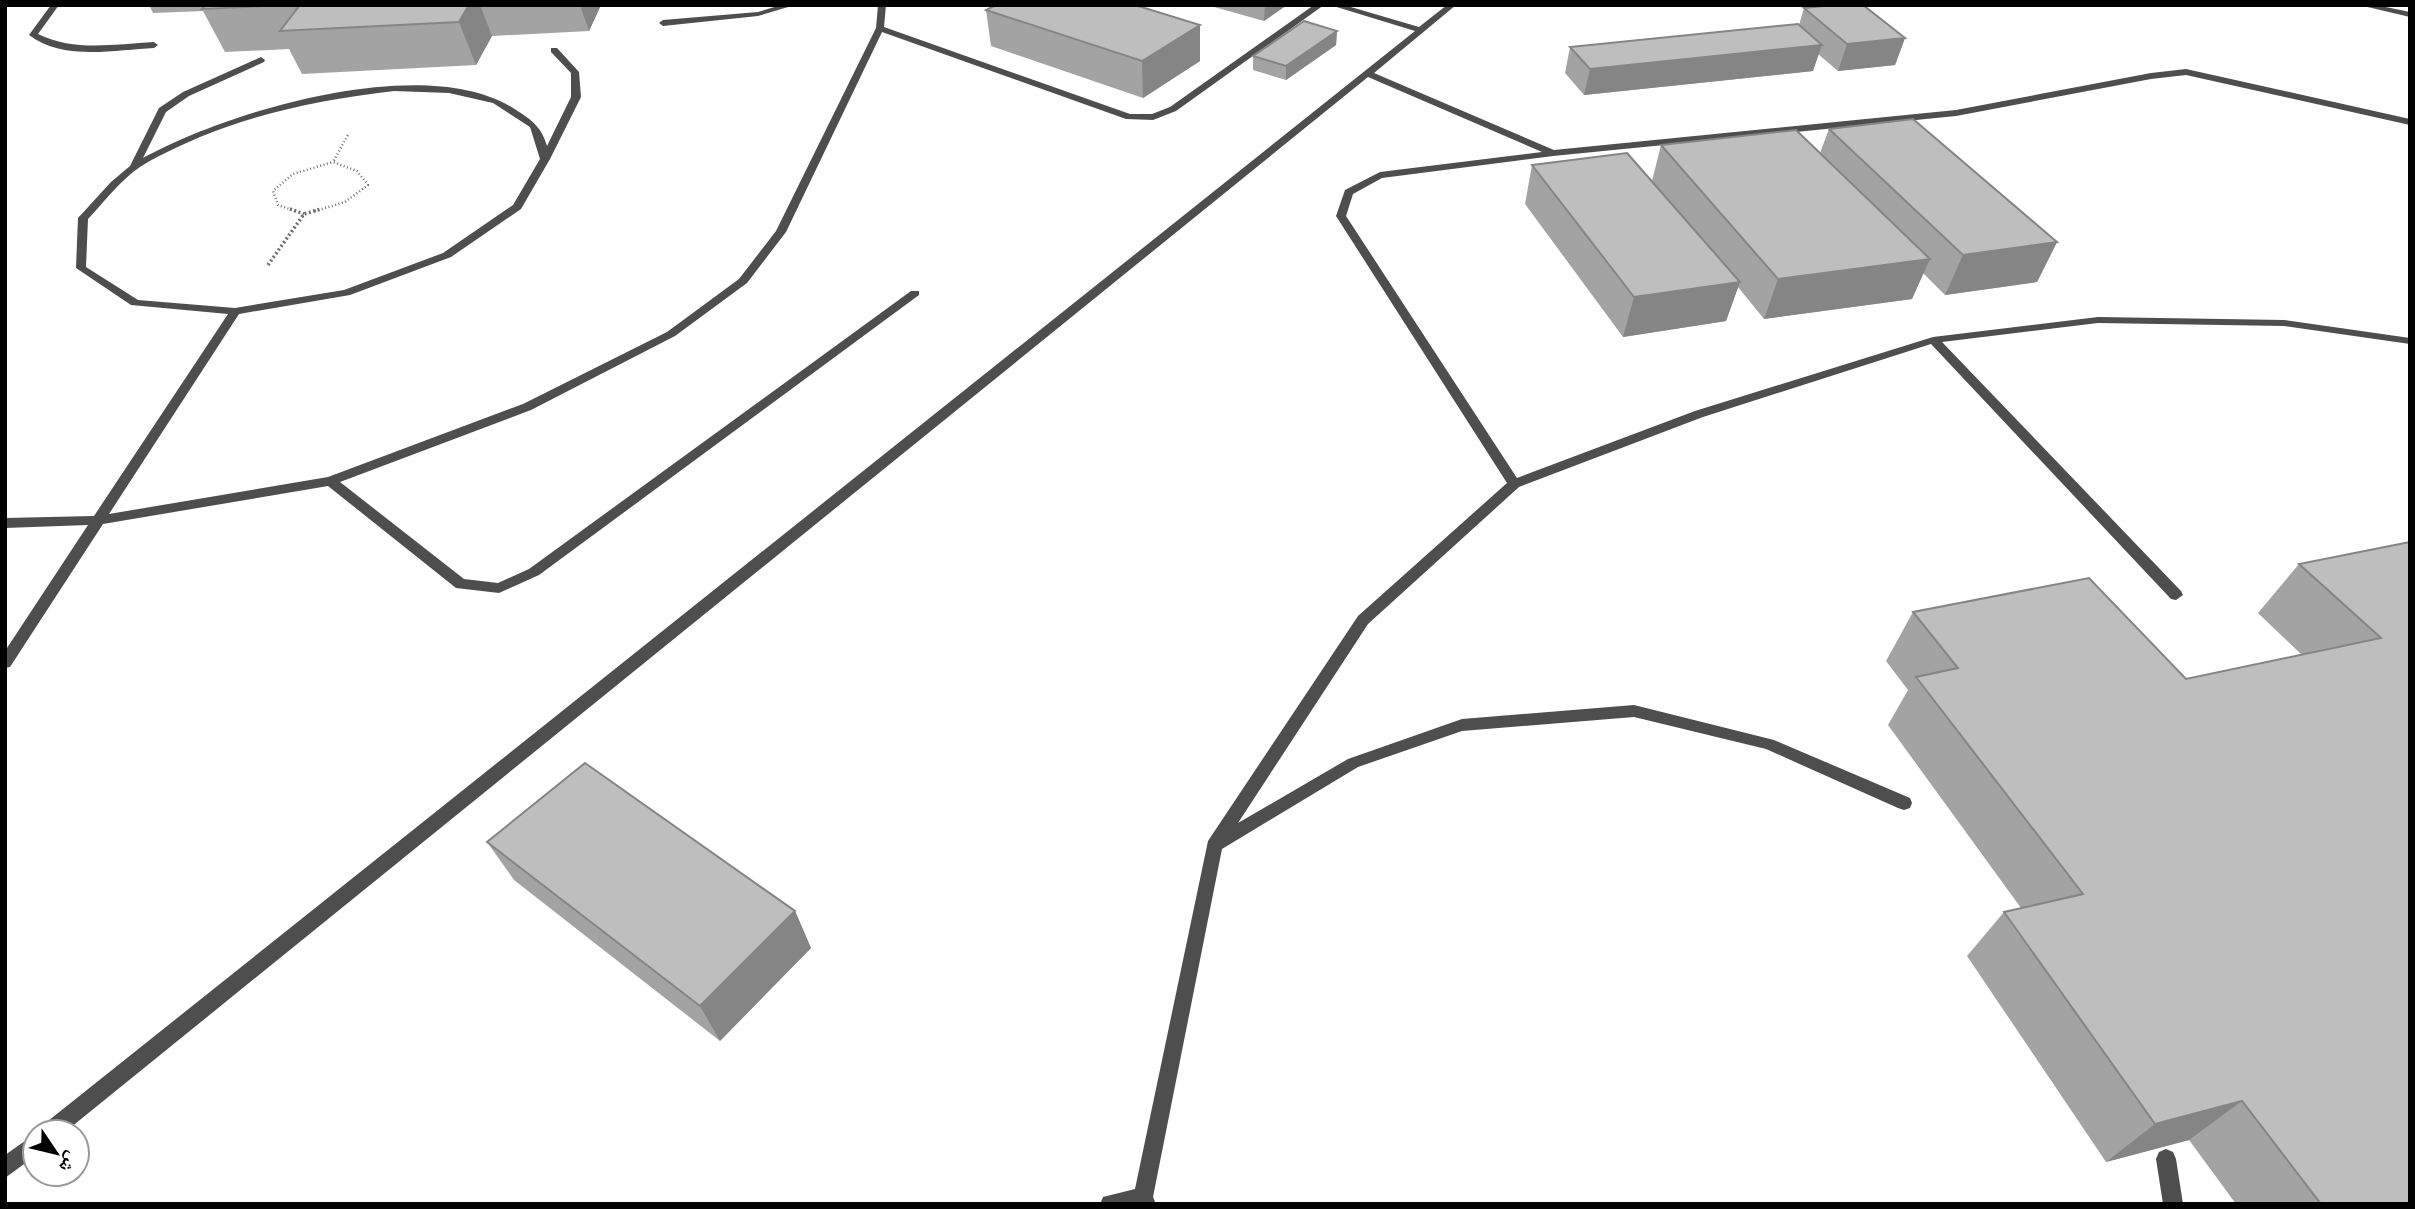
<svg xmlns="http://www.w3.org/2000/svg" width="2415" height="1209" font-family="'Public Sans','Noto Naskh Arabic',sans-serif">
	<rect width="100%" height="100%" fill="#fff"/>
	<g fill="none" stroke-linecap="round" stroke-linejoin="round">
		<!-- path-far1 -->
		<path stroke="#707070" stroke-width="2.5" stroke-dasharray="1 2.5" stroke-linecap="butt" d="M295,211L278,205L273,191L293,174L333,162
			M315,211L345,202L368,185L357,171L333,162L348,135"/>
		<!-- path -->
		<path stroke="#707070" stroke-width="3.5" stroke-dasharray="2 2.5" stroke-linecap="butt" d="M290,209L304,214
			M268,265L304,214L321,209"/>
		<!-- service -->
		<path fill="#4e4e4e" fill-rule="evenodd" d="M51,5H59L38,34C74,52 115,44 154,42L158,45L154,48C115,50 62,61 29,35Z
			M781,5H795L758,16L663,26L659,23L663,20L758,12Z
			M878,5H886L884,27L1130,114H1152L1170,107L1314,5H1324L1176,111L1153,120L1126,119L882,32L786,232L747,283L675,336L531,410L340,482L464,579L498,583L529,569L911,291H919V295L539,575L499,593L456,588L328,486L103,524L10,667L5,668V651L88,525L5,528V518L94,516L228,314L131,305L76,268L78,218L111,182L130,166L159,108L183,92L261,57L265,60L264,62L189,96L166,112L143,158C228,111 424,52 513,108C530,119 541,125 547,146L571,97V73L551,52V48H557L579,72L581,97L550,159L521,209L451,257L350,295L239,314L109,514L328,477L523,404L667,332L739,279L776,231L876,28ZM394,91L449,93L493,103L530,127L540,159L513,205L443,253L344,290L235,308L138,300L86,267L88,219C103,203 116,186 133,172C153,157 178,147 200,137C263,111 327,99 394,91Z
			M1330,5H1344L1419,27L1447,5H1456L1374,73L1554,150L1956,110L2151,73L2186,69L2410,119V125L2186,75L2151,79L1956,116L1553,156L1382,178L1353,194L1346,216L1517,478L1695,411L1933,337L2098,317L2284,320L2410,338V344L2284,326L2098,323L1942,342L2181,591L2183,595L2176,600L2171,599L1931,344L1703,417L1519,487L1368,624L1238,823L1348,759L1462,719L1634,705L1774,740L1910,798L1912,803L1910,808L1904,810L1898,808L1766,749L1634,717L1462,731L1358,767L1222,849L1153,1197L1156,1204H1100L1103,1197L1135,1189L1208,841L1358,616L1507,483L1336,216L1345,190L1380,172L1542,152L1368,77L65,1132H40L43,1125L1415,31Z
			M35,1134V1156L5,1178V1155Z
			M2166,1149L2173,1152L2176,1159L2183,1204H2163L2156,1159L2159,1152Z"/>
		<!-- minor -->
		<path fill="#4e4e4e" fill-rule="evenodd" d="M2359,5H2376L2410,12V17Z"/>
	</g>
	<!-- wall -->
	<path fill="#a3a3a3" d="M149,5H601L589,31L492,36L476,65L302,74L289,49L225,52L203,11L153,13Z
		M1207,5H1287L1264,21Z
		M1804,8L1905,38L1895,65L1838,71L1818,54L1813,71L1584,95L1565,73L1570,47L1799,25Z
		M986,10L1200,25V61L1143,98L991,46Z
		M1337,31L1336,45L1286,80L1253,70V56Z
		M1829,129L2057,242L2037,282L1945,295L1923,273L1912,299L1764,319L1738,287L1726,321L1623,337L1525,204L1532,165L1652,181L1661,145L1820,153Z
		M2410,542V1204H2236L2189,1140L2106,1162L1967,956L2004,912L2021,908L1888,725L1908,690L1886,661L1913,612L2186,679L2302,655L2258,613L2299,564Z
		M487,842L795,911L811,948L720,1041L514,880Z"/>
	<!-- shaded-wall -->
	<path fill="#858585" d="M469,5H480L492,36L476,65L459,22Z
		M580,5H601L589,31Z
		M1265,5H1287L1264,21Z
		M1200,25V61L1143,98L1142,61Z
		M1337,31L1336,45L1286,80V66Z
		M1905,38L1895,65L1838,71L1847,44Z
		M1822,45L1813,71L1584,95L1590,69Z
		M2057,242L2037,282L1945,295L1963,255Z
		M1930,259L1912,299L1764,319L1778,279Z
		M1740,282L1726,321L1623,337L1634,297Z
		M795,911L811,948L720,1041L700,1006Z
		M2242,1101L2189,1140L2106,1162L2155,1124Z"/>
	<!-- building -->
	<path fill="#bebebe" stroke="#858585" stroke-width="2" d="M206,5H287L202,9Z
		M300,5H469L459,22L280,31Z
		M996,5H1135L1200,25L1142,61L986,10Z
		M1833,5H1863L1905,38L1847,44L1804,8Z
		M1304,21L1337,31L1286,66L1253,56Z
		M1798,24L1822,45L1590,69L1570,47Z
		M1913,119L2057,242L1963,255L1829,129Z
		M1796,130L1930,259L1778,279L1661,145Z
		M1627,153L1740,282L1634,297L1532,165Z
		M2410,542V1204H2321L2242,1101L2155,1124L2004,912L2083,894L1916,677L1958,668L1913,612L2089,578L2186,679L2381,638L2299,564Z
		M585,763L795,911L700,1006L487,842Z"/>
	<!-- border -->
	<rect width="2415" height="1209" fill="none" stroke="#000000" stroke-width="14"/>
	<!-- north arrow -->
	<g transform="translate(56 1153) rotate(125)"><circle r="33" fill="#ffffff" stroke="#999999" stroke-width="2"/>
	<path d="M0-5L12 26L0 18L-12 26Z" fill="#000000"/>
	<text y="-10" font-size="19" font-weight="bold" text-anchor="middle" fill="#000000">ش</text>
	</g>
</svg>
